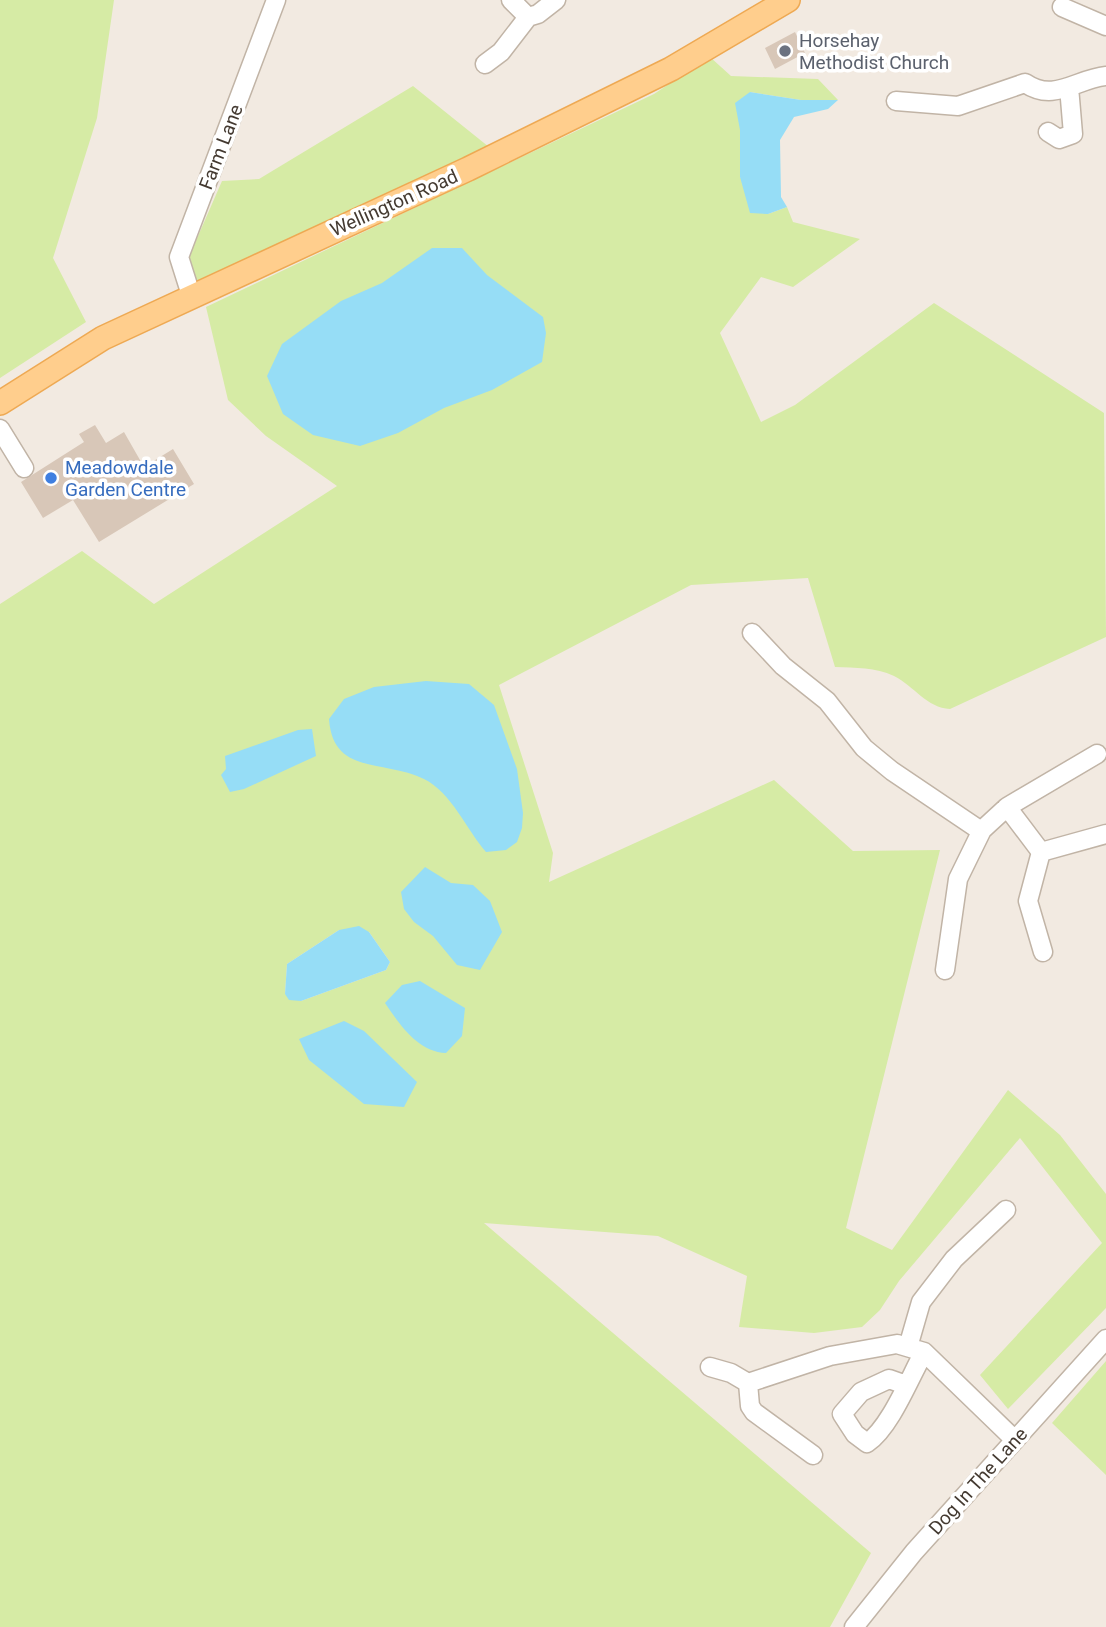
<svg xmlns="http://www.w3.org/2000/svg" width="1106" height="1627" font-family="Roboto,sans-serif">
	<rect width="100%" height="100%" fill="#f2eae1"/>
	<!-- green -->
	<path fill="#d6eba5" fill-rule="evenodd" d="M0,0H114L97,118L53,258L86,322L0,378Z
		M710,57L731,76L818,79L838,100H801L750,92L740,130V177L768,214L787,207L793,222L860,239L793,287L761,277L720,333L761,422L795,405L934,303L1104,413L1106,637L950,709C927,708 914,686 894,676C875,667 856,668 835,667L808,578L691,585L499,685L553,853L549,882L774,780L853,851L940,850L846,1228L892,1250L1008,1090L1060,1135L1106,1194V1308L1008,1409L980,1375L1102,1243L1020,1138L899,1281L880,1310L862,1327L814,1333L739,1327L747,1276L658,1236L484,1223L871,1553L830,1627H0V604L82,551L154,604L337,486L266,436L228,400L206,307L654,94ZM339,930L369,932L390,962L386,970L301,1001L285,994L287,964Z
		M413,86L489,147L196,285L188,259L222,181L259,179Z
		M1106,1361V1475L1052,1423Z"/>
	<!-- water -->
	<path fill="#96ddf6" d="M750,92L801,100H838L828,109L794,117L780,140L781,197L787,207L768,214L750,213L740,177V130L735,103Z
		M432,248H462L487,275L543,317L546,333L542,362L492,390L444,408L398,433L360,446L313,435L283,414L267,376L282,344L341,301L382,283Z
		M426,681L469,684L494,705L517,769L523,813L522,828L517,842L506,850L486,852C466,829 452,793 424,779C384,759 333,776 329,719L344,699L374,687Z
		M312,729L316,756L244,789L230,792L221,775L226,769L225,756L298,730Z
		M425,867L451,883L473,885L490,901L502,932L480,970L457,965L433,936L414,922L404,909L401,892Z
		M359,926L369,932L390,962L386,970L301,1001L289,1000L285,994L287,964L339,930Z
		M420,981L465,1008L462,1036L446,1053C418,1052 400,1025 385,1003L402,985Z
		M344,1021L364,1031L417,1082L404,1107L364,1104L309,1060L299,1039Z"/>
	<!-- building -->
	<path fill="#d8c7b8" d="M795,32L805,53L775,69L765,48Z
		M95,425L106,443L124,432L144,467L173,449L194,484L99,542L73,500L43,518L21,482L84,442L79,434Z"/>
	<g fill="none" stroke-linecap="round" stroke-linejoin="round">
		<!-- minor casing -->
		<g stroke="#c1b4a6" stroke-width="21">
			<path id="minor" d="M511,0L528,17
				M1062,7L1106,26
				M528,17L538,14L556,0
				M485,64L501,52L528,17
				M896,101L958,106L1025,83C1054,103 1076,79 1106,76
				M1048,132L1059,139L1073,134L1069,87
				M191,295L179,257L276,0
				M0,429L24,468
				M752,633L783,666L827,701L864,748L892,771L981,831
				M1097,754L1007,807L1041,852L1106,834
				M1041,852L1028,901L1043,952
				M945,970L958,879L982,830L1007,807
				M908,1347L921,1302L954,1259L1006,1210
				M710,1367L731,1373L748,1383L830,1356L897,1344L924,1352L1015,1440
				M748,1383L750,1406L754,1412L813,1455
				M906,1385L889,1379L861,1392L842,1414L855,1434L867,1443C890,1428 910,1377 924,1352
				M854,1627L914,1552L1106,1339"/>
		</g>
		<!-- major casing -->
		<g stroke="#eea953" stroke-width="26">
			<path id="major" d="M0,403L103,338L468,169L671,69L788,0"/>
		</g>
		<!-- minor -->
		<use href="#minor" stroke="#fff" stroke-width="18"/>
		<!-- major -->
		<use href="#major" stroke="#ffce8d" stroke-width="23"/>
	</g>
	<!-- markers -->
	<circle fill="#6b7280" stroke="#fff" stroke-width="2.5" cx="785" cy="51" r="7"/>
	<circle fill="#3f7fe0" stroke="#fff" stroke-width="2.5" cx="51" cy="478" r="7"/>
	<g text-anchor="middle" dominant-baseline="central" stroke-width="7" stroke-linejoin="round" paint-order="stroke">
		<!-- worship labels -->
		<g font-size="19" fill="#5b616d" stroke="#fff" text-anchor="start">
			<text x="799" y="40">Horsehay<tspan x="799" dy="22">Methodist Church</tspan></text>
		</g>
		<!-- street labels -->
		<g font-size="19" fill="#443a31" stroke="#fff">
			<text transform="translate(221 147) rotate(-69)">Farm Lane</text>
			<text transform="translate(394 203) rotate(-24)">Wellington Road</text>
			<text transform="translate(978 1481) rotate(-48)">Dog In The Lane</text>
		</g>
		<!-- shop labels -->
		<g font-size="19" fill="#366cbe" stroke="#fff" text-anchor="start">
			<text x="65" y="467">Meadowdale<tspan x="65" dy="22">Garden Centre</tspan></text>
		</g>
	</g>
</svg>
